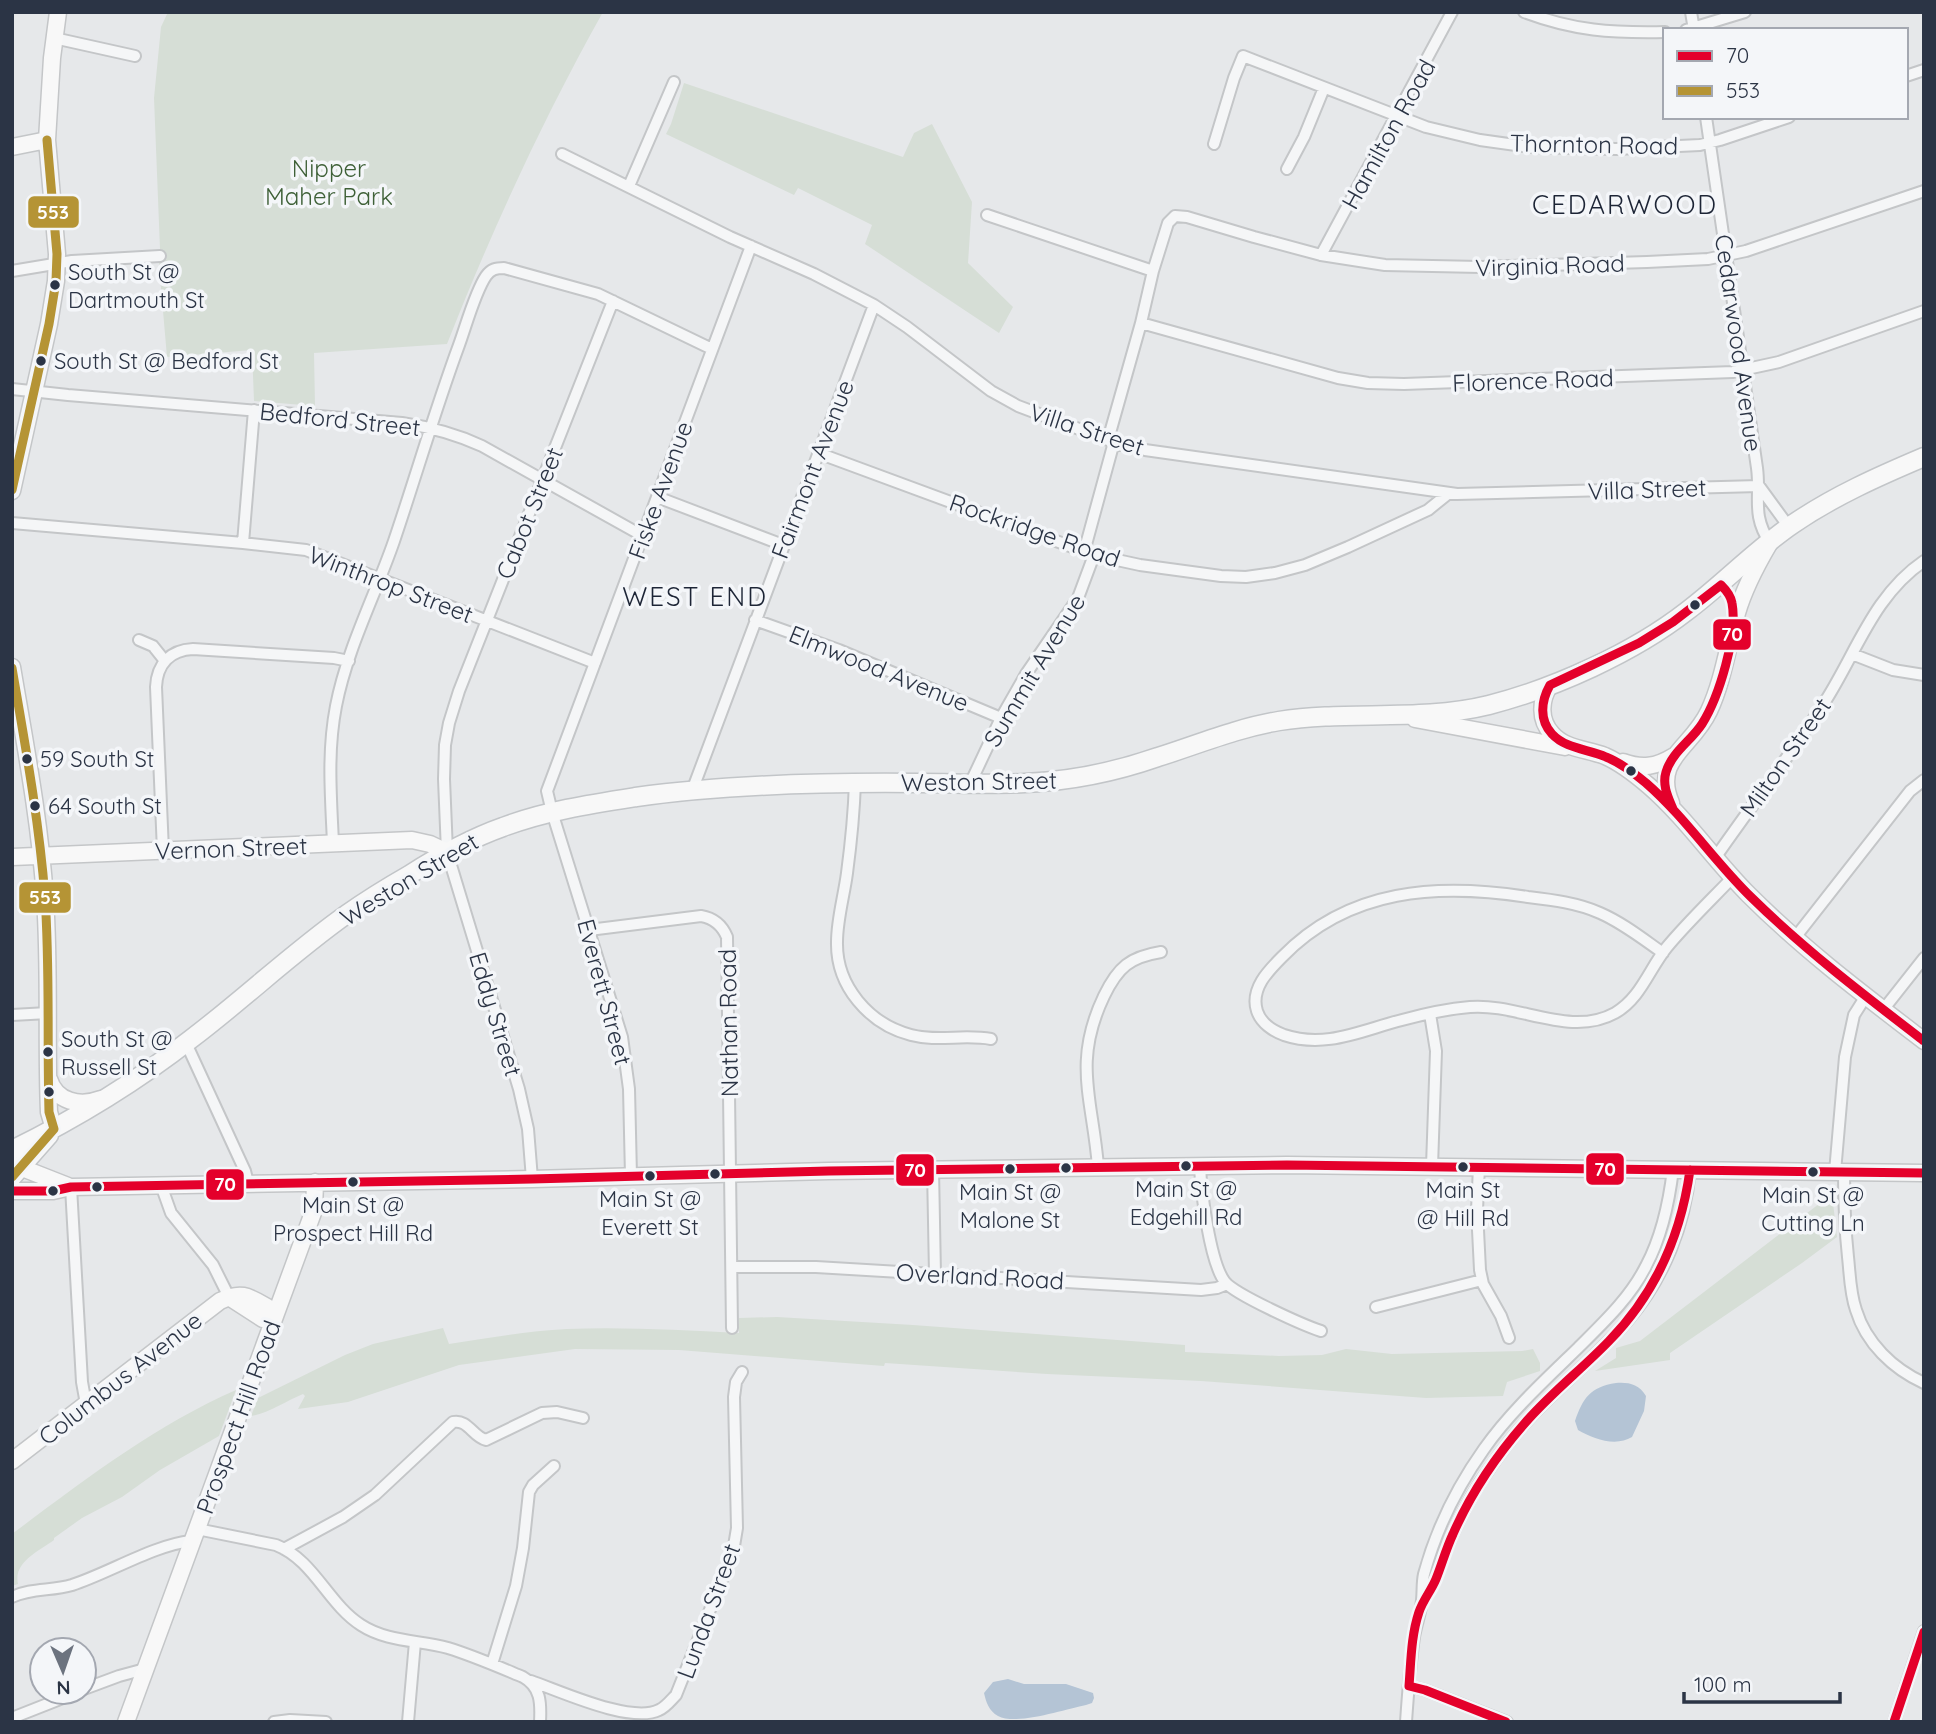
<svg xmlns="http://www.w3.org/2000/svg" width="1936" height="1734" font-family="Quicksand,sans-serif">
	<rect width="100%" height="100%" fill="#e6e8ea"/>
	<!-- green -->
	<path fill="#d6ded6" d="M168,12H603C543,119 492,230 447,344L314,353L315,406L254,401L252,350L167,357L159,265L160,249L154,98L161,27Z
		M684,83L903,157L914,133L932,124L972,202L968,263L1013,307L999,333L865,244L872,225L798,188L794,195L666,134L671,124Z
		M1832,1194L1837,1237L1802,1263L1670,1353V1360L1595,1371L1616,1358V1348L1640,1341Z
		M777,1317L913,1325L1185,1345V1352L1279,1356L1322,1355L1346,1349L1392,1354L1522,1351L1533,1349L1540,1363V1371L1507,1382L1503,1396L1426,1398L1201,1381L1047,1374L885,1363L884,1366L679,1350L575,1349L459,1365L348,1402L298,1409L305,1396L303,1394C286,1401 269,1413 251,1416L258,1398L345,1355L373,1344L443,1328L449,1344C488,1338 527,1331 567,1329C624,1327 682,1330 739,1333V1318Z
		M236,1390L219,1436L160,1470L122,1497L82,1518L54,1538V1540C39,1551 13,1562 18,1584L12,1586V1534C83,1481 154,1426 236,1390Z"/>
	<!-- water -->
	<path fill="#b4c4d5" d="M1616,1383C1628,1382 1639,1384 1646,1396L1644,1411L1632,1437C1616,1447 1593,1439 1578,1430L1575,1421C1583,1398 1590,1387 1616,1383Z
		M1008,1679L1024,1684H1066L1093,1693L1094,1698L1092,1703L1086,1705C1065,1709 1017,1726 998,1716C989,1711 986,1702 984,1693L993,1682Z"/>
	<g fill="none" stroke-linecap="round" stroke-linejoin="round">
		<!-- street casing -->
		<g stroke="#c4c6c8" stroke-width="14">
			<path id="street" d="M1524,12C1574,31 1612,33 1665,32
				M1691,12L1694,30
				M1686,30L1745,12
				M54,38L135,56
				M1906,76L1924,70
				M1706,117L1757,468C1761,498 1751,514 1770,543
				M1214,144L1234,78L1243,56L1426,127L1480,140L1530,147L1616,149L1700,145L1720,140L1789,117
				M562,154L730,237L814,274L874,305L907,327L991,391L1018,406L1119,444L1145,450L1457,494L1759,486
				M1287,169L1304,137L1324,88
				M629,186L674,82
				M987,215L1153,271
				M1321,255L1452,12
				M12,271L72,261L160,256
				M1141,323L1338,378L1368,383L1404,384L1733,372L1779,362L1924,311
				M12,389L68,395L402,423C430,427 456,434 482,446L643,536
				M1108,440L1141,323L1153,271L1168,223L1175,216L1187,217L1254,237L1321,255L1385,265L1480,267L1647,262L1708,259L1746,251L1924,191
				M818,453L1094,555L1140,565L1221,576L1246,577L1275,573L1305,565L1348,547L1428,510L1449,493
				M1759,486L1789,527
				M657,497L783,545
				M12,523L243,543L306,550L595,663
				M243,543L254,410
				M1084,552L1114,442
				M755,620L839,650L1001,718
				M139,640L153,646L165,661
				M1852,654L1893,670L1924,675
				M855,782C854,813 851,843 847,873C844,896 837,919 837,942C836,986 869,1024 911,1035C937,1042 964,1034 991,1039
				M970,784L1001,718L1026,674L1078,598L1094,555
				M692,791L874,305
				M333,843C331,797 327,752 336,706C347,649 375,596 394,541C416,476 435,410 459,345C466,326 475,292 486,276C491,269 496,268 504,268L598,294L712,349
				M163,851L156,687C157,664 170,650 193,649L334,658L349,661
				M1715,858C1752,805 1791,754 1826,700C1857,651 1874,595 1924,561
				M589,930L701,916C713,918 722,925 727,937L732,1328
				M1794,939L1910,791L1924,780
				M1663,953C1643,939 1623,923 1600,913C1578,903 1553,900 1528,897C1438,883 1349,888 1282,957C1268,971 1250,989 1257,1011C1261,1023 1273,1031 1284,1035C1326,1049 1362,1030 1402,1020C1424,1014 1447,1009 1470,1007C1518,1003 1570,1038 1615,1013C1641,998 1649,969 1667,947C1687,923 1710,901 1732,878
				M1883,1010L1924,958
				M1430,1014L1436,1051L1432,1166
				M12,1015L48,1013
				M186,1043L245,1171L248,1183
				M1200,1166C1201,1191 1210,1263 1225,1282C1236,1295 1303,1325 1321,1331
				M1098,1167C1093,1100 1072,1063 1104,996C1118,967 1130,957 1161,952
				M1479,1167L1477,1210L1480,1270L1483,1284L1501,1316L1509,1338
				M933,1169L935,1274
				M1835,1172L1845,1057L1854,1015L1866,996
				M1844,1172C1844,1200 1845,1229 1848,1257C1850,1275 1850,1293 1856,1310C1866,1343 1893,1369 1924,1383
				M631,1176L629,1089L622,1037L552,812L547,791L751,246
				M532,1179L528,1129L519,1089L447,852L444,779L445,745L449,723L459,691L613,301
				M161,1185L171,1213L213,1265L229,1297
				M71,1187L82,1382L86,1404
				M732,1267H816L1201,1290L1217,1288L1227,1284
				M1376,1307L1482,1280
				M197,1529L276,1545C314,1560 328,1604 361,1625C387,1642 419,1640 448,1648C474,1656 499,1667 523,1677C541,1687 541,1703 540,1722
				M284,1549L343,1517L375,1495L453,1422C468,1419 473,1437 486,1440L542,1413L557,1412L583,1418
				M12,1597C31,1588 52,1591 72,1585C109,1573 154,1545 191,1541
				M1422,1601C1435,1583 1440,1563 1449,1543C1460,1517 1473,1491 1490,1468C1501,1452 1513,1436 1526,1422C1558,1386 1597,1357 1628,1320C1664,1278 1685,1225 1690,1170
				M492,1664L516,1586L523,1548L529,1492L533,1485L554,1466
				M531,1681C560,1691 631,1724 659,1710C666,1707 671,1700 676,1695L733,1552L737,1528L734,1397L736,1382L742,1372
				M1409,1686L1425,1690L1507,1722
				M84,1689L119,1676L145,1669
				M12,1718L78,1692
				M274,1722L290,1720L326,1722
				M408,1722L415,1642
				M1406,1722C1408,1693 1410,1665 1414,1637C1416,1625 1421,1612 1422,1600C1423,1591 1422,1583 1424,1574C1436,1530 1457,1487 1484,1449C1510,1412 1545,1380 1578,1348C1603,1323 1630,1298 1646,1266C1662,1236 1669,1203 1673,1169
				M1894,1722L1924,1631"/>
		</g>
		<!-- secondary casing -->
		<g stroke="#c4c6c8" stroke-width="19">
			<path id="secondary" d="M12,147L47,140
				M12,491L49,324L56,281L57,254L47,140L52,58L58,12
				M12,667C25,744 40,821 45,899C50,970 46,1041 49,1112L54,1129
				M1550,685C1540,700 1539,720 1552,734C1565,749 1587,749 1605,756C1621,763 1635,774 1649,786C1686,818 1714,860 1749,895C1803,949 1864,995 1924,1041
				M1415,719L1565,747
				M1623,762C1642,769 1656,767 1674,756
				M1671,803C1652,759 1692,748 1709,711C1723,681 1728,645 1737,613C1744,589 1756,566 1769,544
				M12,857L412,840L430,844L447,852
				M49,1079C56,1102 80,1107 101,1099
				M12,1164L68,1186
				M12,1191H53L71,1187L532,1179L829,1171L1287,1165L1924,1173
				M229,1297L263,1319L272,1317
				M12,1461L220,1301C241,1291 248,1296 267,1307L272,1317L274,1319
				M126,1722L314,1210L315,1182"/>
		</g>
		<!-- primary casing -->
		<g stroke="#c2c5c8" stroke-width="21">
			<path id="primary" d="M12,1150C75,1119 136,1082 191,1039C244,999 293,952 347,914C367,900 388,887 409,875C439,856 469,839 503,827C545,811 591,804 636,797C730,784 825,782 919,783C954,783 990,785 1025,783C1071,781 1115,772 1158,757C1199,744 1237,728 1279,721C1348,710 1420,722 1489,705C1555,688 1633,653 1687,611C1723,584 1756,549 1793,524C1834,496 1879,476 1924,457
				M12,1177L49,1135"/>
		</g>
		<!-- street -->
		<use href="#street" stroke="#f5f6f7" stroke-width="10"/>
		<!-- secondary -->
		<use href="#secondary" stroke="#f8f8f8" stroke-width="16"/>
		<!-- primary -->
		<use href="#primary" stroke="#f8f8f8" stroke-width="18"/>
		<!-- bus-1 casing -->
		<g stroke="#f4f6f9" stroke-width="14">
			<path id="bus-1" d="M1673,809C1668,797 1662,785 1666,772C1672,752 1691,741 1702,724C1719,697 1738,635 1732,603C1731,596 1726,590 1721,585L1673,622L1639,643L1550,685C1541,701 1539,720 1552,734C1566,749 1588,749 1606,757C1621,763 1634,773 1646,783C1685,817 1714,861 1751,897C1805,950 1864,995 1924,1041
				M12,1191H53L71,1187L532,1179L829,1171L1287,1165L1924,1173
				M1506,1722L1425,1690L1409,1686C1411,1661 1411,1636 1419,1612C1423,1600 1431,1591 1436,1579C1442,1564 1446,1549 1453,1534C1471,1493 1496,1456 1525,1423C1551,1393 1582,1369 1609,1341C1656,1293 1681,1235 1690,1170
				M1894,1722L1924,1632"/>
		</g>
		<!-- bus-2 casing -->
		<g stroke="#f4f6f9" stroke-width="14">
			<path id="bus-2" d="M12,490L49,324L56,281L57,254L47,140
				M12,668C25,744 39,820 45,897C50,969 47,1040 49,1112L54,1129
				M12,1177L54,1129"/>
		</g>
		<!-- bus-1 -->
		<use href="#bus-1" stroke="#e4002b" stroke-width="9"/>
		<!-- bus-2 -->
		<use href="#bus-2" stroke="#b59435" stroke-width="9"/>
	</g>
	<!-- markers -->
	<g fill="#2b3445" stroke="#f4f6f9" stroke-width="2.5">
		<circle cx="55" cy="285" r="6"/>
		<circle cx="41" cy="361" r="6"/>
		<circle cx="1695" cy="605" r="6"/>
		<circle cx="27" cy="759" r="6"/>
		<circle cx="1631" cy="771" r="6"/>
		<circle cx="35" cy="806" r="6"/>
		<circle cx="48" cy="1052" r="6"/>
		<circle cx="49" cy="1092" r="6"/>
		<circle cx="1186" cy="1166" r="6"/>
		<circle cx="1463" cy="1167" r="6"/>
		<circle cx="1066" cy="1168" r="6"/>
		<circle cx="1010" cy="1169" r="6"/>
		<circle cx="1813" cy="1172" r="6"/>
		<circle cx="715" cy="1174" r="6"/>
		<circle cx="650" cy="1176" r="6"/>
		<circle cx="353" cy="1182" r="6"/>
		<circle cx="97" cy="1187" r="6"/>
		<circle cx="53" cy="1191" r="6"/>
	</g>
	<g text-anchor="middle" dominant-baseline="central" stroke-width="7" stroke-linejoin="round" paint-order="stroke">
		<!-- bus labels -->
		<g font-size="22" fill="#2b3445" stroke="#f4f6f9">
			<text x="68" y="272" text-anchor="start">South St @<tspan x="68" dy="28">Dartmouth St</tspan></text>
			<text x="54" y="361" text-anchor="start">South St @ Bedford St</text>
			<text x="40" y="759" text-anchor="start">59 South St</text>
			<text x="48" y="806" text-anchor="start">64 South St</text>
			<text x="61" y="1039" text-anchor="start">South St @<tspan x="61" dy="28">Russell St</tspan></text>
			<text x="1186" y="1189">Main St @<tspan x="1186" dy="28">Edgehill Rd</tspan></text>
			<text x="1463" y="1190">Main St<tspan x="1463" dy="28">@ Hill Rd</tspan></text>
			<text x="1010" y="1192">Main St @<tspan x="1010" dy="28">Malone St</tspan></text>
			<text x="1813" y="1195">Main St @<tspan x="1813" dy="28">Cutting Ln</tspan></text>
			<text x="650" y="1199">Main St @<tspan x="650" dy="28">Everett St</tspan></text>
			<text x="353" y="1205">Main St @<tspan x="353" dy="28">Prospect Hill Rd</tspan></text>
		</g>
		<!-- street labels -->
		<g font-size="24" fill="#2b3445" stroke="#f4f6f9">
			<text transform="translate(1388 134) rotate(-61)">Hamilton Road</text>
			<text transform="translate(1594 144) rotate(1)">Thornton Road</text>
			<text transform="translate(1550 265) rotate(-2)">Virginia Road</text>
			<text transform="translate(1739 343) rotate(82)">Cedarwood Avenue</text>
			<text transform="translate(1533 380) rotate(-2)">Florence Road</text>
			<text transform="translate(340 419) rotate(6)">Bedford Street</text>
			<text transform="translate(1087 429) rotate(18)">Villa Street</text>
			<text transform="translate(812 469) rotate(-69)">Fairmont Avenue</text>
			<text transform="translate(1647 489) rotate(-2)">Villa Street</text>
			<text transform="translate(660 490) rotate(-70)">Fiske Avenue</text>
			<text transform="translate(529 513) rotate(-68)">Cabot Street</text>
			<text transform="translate(1035 530) rotate(19)">Rockridge Road</text>
			<text transform="translate(391 584) rotate(21)">Winthrop Street</text>
			<text transform="translate(879 668) rotate(22)">Elmwood Avenue</text>
			<text transform="translate(1034 670) rotate(-59)">Summit Avenue</text>
			<text transform="translate(1785 757) rotate(-55)">Milton Street</text>
			<text transform="translate(979 781) rotate(-1)">Weston Street</text>
			<text transform="translate(231 848) rotate(-2)">Vernon Street</text>
			<text transform="translate(409 879) rotate(-31)">Weston Street</text>
			<text transform="translate(605 992) rotate(75)">Everett Street</text>
			<text transform="translate(496 1014) rotate(73)">Eddy Street</text>
			<text transform="translate(728 1023) rotate(-91)">Nathan Road</text>
			<text transform="translate(980 1276) rotate(3)">Overland Road</text>
			<text transform="translate(120 1378) rotate(-38)">Columbus Avenue</text>
			<text transform="translate(238 1417) rotate(-70)">Prospect Hill Road</text>
			<text transform="translate(708 1611) rotate(-70)">Lunda Street</text>
		</g>
		<!-- park labels -->
		<g font-size="24" fill="#3f6138" stroke="#f4f6f9">
			<text x="329" y="168">Nipper<tspan x="329" dy="28">Maher Park</tspan></text>
		</g>
		<!-- neighbourhood labels -->
		<g font-size="26" letter-spacing="2" fill="#1d2536" stroke="#f4f6f9">
			<text x="1625" y="204">CEDARWOOD</text>
			<text x="695" y="596">WEST END</text>
		</g>
	</g>
	<g stroke="#f4f6f9" stroke-width="2.5">
		<rect x="27" y="195" width="53" height="34" rx="7" fill="#b59435"/>
		<rect x="1712" y="618" width="40" height="33" rx="7" fill="#e4002b"/>
		<rect x="18" y="881" width="54" height="33" rx="7" fill="#b59435"/>
		<rect x="1585" y="1152" width="40" height="34" rx="7" fill="#e4002b"/>
		<rect x="895" y="1153" width="40" height="34" rx="7" fill="#e4002b"/>
		<rect x="205" y="1168" width="40" height="33" rx="7" fill="#e4002b"/>
	</g>
	<g font-size="19" text-anchor="middle" font-weight="bold" fill="#fff">
		<text x="53" y="219">553</text>
		<text x="1732" y="641">70</text>
		<text x="45" y="904">553</text>
		<text x="1605" y="1176">70</text>
		<text x="915" y="1177">70</text>
		<text x="225" y="1191">70</text>
	</g>
	<!-- border -->
	<rect width="1936" height="1734" fill="none" stroke="#2b3445" stroke-width="28"/>
	<!-- legend -->
	<rect x="1663" y="28" width="245" height="91" fill="#f4f6f9" stroke="#a4a8b1" stroke-width="2"/>
	<rect x="1677" y="51" width="35" height="10" fill="#e4002b" stroke="#a4a8b1" stroke-width="2"/>
	<text x="1726" y="63" font-size="21" fill="#2b3445">70</text>
	<rect x="1677" y="86" width="35" height="10" fill="#b59435" stroke="#a4a8b1" stroke-width="2"/>
	<text x="1726" y="98" font-size="21" fill="#2b3445">553</text>
	<!-- north arrow -->
	<g transform="translate(63 1671) rotate(178)"><circle r="33" fill="#f4f6f9" stroke="#a4a8b1" stroke-width="2"/>
	<path d="M0-5L12 26L0 18L-12 26Z" fill="#6c737f"/>
	<text y="-10" font-size="19" font-weight="bold" text-anchor="middle" fill="#2b3445">N</text>
	</g>
	<!-- scale -->
	<path d="M1684 1692v10h156v-10" fill="none" stroke="#2b3445" stroke-width="3.5"/>
	<text x="1694" y="1692" font-size="21" fill="#2b3445" stroke="#f4f6f9" stroke-width="5" paint-order="stroke">100 m</text>
</svg>
